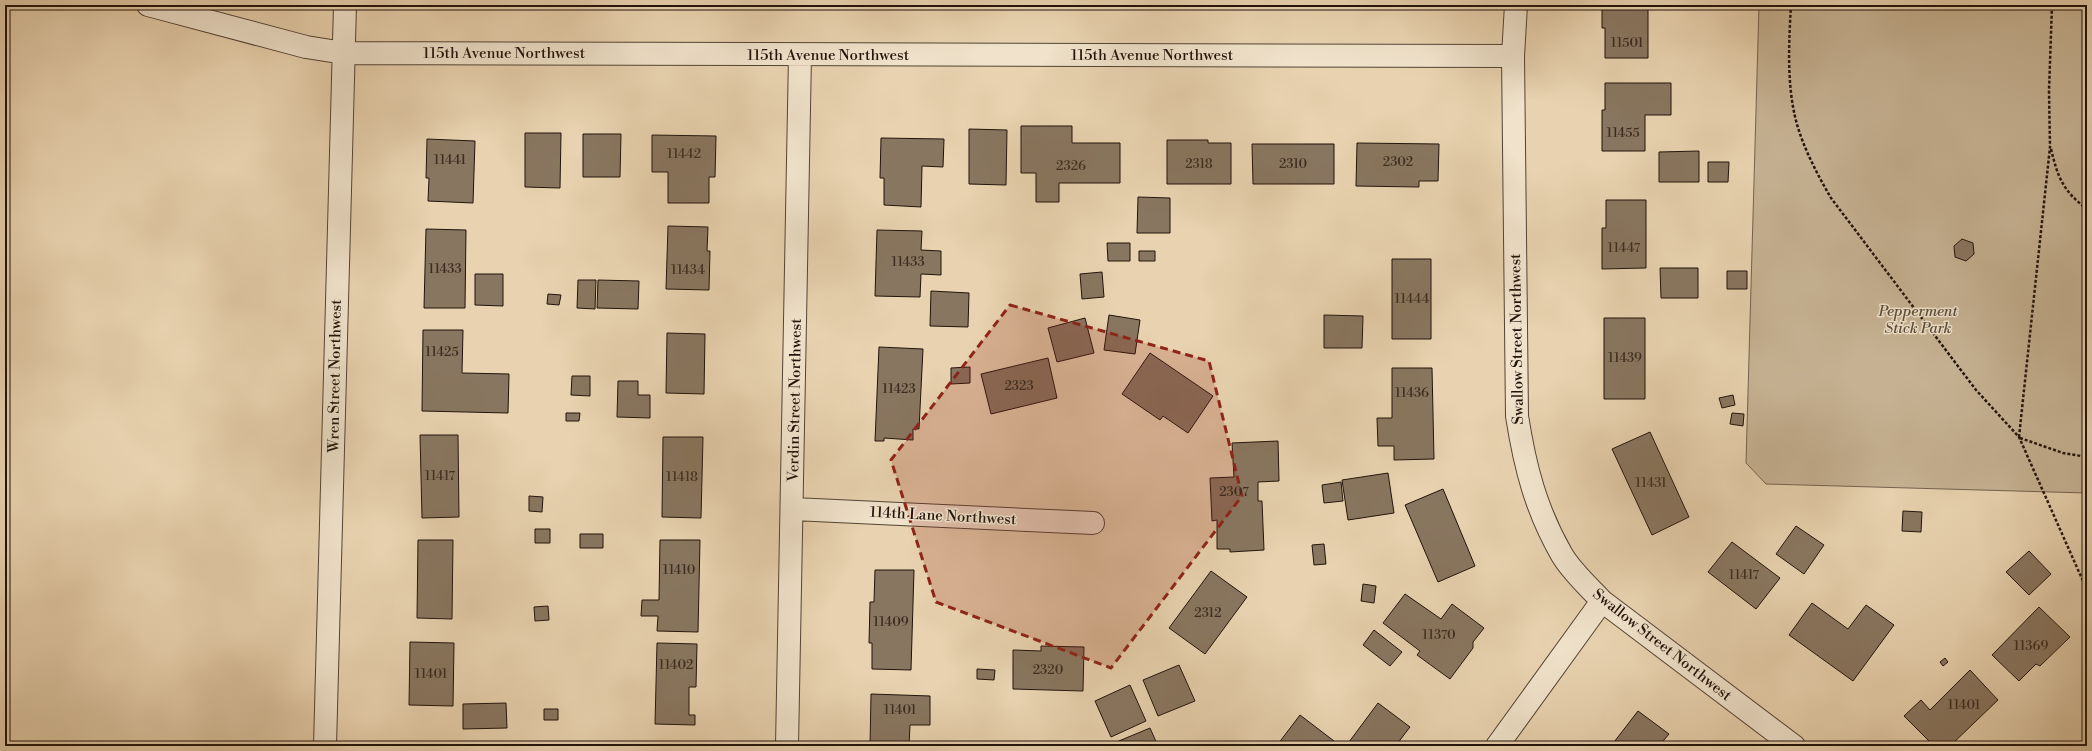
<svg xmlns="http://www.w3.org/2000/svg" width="2092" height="751" font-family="'Libre Bodoni',serif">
	<rect width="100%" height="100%" fill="#e8d2af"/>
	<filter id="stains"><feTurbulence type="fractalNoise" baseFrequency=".005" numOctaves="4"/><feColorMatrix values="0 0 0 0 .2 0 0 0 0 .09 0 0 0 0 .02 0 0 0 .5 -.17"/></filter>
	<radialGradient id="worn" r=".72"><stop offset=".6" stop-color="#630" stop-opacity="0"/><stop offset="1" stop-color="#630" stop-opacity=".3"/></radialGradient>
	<!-- green -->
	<path fill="#c6b293" stroke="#74624f" d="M1759,5H2087V493L1766,484L1746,463Z"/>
	<!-- building -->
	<path fill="#897660" stroke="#22130b" d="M1602,5H1648V58H1605V28H1602Z
		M1605,83H1671V115H1645V151H1602V110H1605Z
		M1021,126H1072V143H1120V183H1059V202H1036V173H1021Z
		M969,129L1007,130L1006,185L969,184Z
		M525,133H561L560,188L525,187Z
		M583,134H621L620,177H583Z
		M652,135L716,136L715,177H709V203H668V172H652Z
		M881,138L944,139L943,167L922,166L921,207L884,205V178H880Z
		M427,139L475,141L473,203L428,201L429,178H426Z
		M1167,140H1208V143H1231V184H1167Z
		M1357,143L1439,144L1438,181H1419V187L1356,186Z
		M1252,144H1334V184H1253Z
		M1699,151V182H1659V152Z
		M1708,162H1729L1728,182H1708Z
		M1138,197L1170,198V233H1137Z
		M1606,200H1646V268L1602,269V228H1606Z
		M668,226L708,227L707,251H710L709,290L666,289Z
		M426,229L466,230L465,308H424Z
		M877,230L922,231L921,250L941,251V275L921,274L920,297L875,296Z
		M1962,239L1973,243L1974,254L1966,261L1955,257L1954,246Z
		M1107,243H1130V261H1108Z
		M1139,251H1155V261H1139Z
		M1392,259H1431V339H1392Z
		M1660,268H1698V298H1661Z
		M1727,271H1747V289H1727Z
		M1102,272L1104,297L1082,299L1080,274Z
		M475,274H503V306L475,305Z
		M578,280H596L595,309L577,308Z
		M598,280L639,281L638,309L597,308Z
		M931,291L969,293L968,327L930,326Z
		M548,294L561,295L559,305L547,304Z
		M1109,315L1140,320L1135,354L1104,350Z
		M1324,315L1363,316L1362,348H1324Z
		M1085,318L1094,353L1057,362L1048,328Z
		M1604,318H1645V399H1604Z
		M423,330H463L462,373L509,374L508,413L422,411Z
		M667,333L705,334L704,394L666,393Z
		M879,347L923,349L919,429H913V440L884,438V441H875Z
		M1150,353L1213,396L1188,433L1163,416L1160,420L1122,394Z
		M1048,358L1057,398L991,414L981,374Z
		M970,367V383L951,384V368Z
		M1392,368H1432L1434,459L1394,460V446H1378L1377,418H1392Z
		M572,376H590V396L571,395Z
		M618,381H638V395H650V418L617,417Z
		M1733,395L1735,405L1722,408L1719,398Z
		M566,413H580L579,421H566Z
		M1732,413L1744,414L1743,426L1730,424Z
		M1650,432L1689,517L1652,535L1612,449Z
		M420,435H458L459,517L422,518Z
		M663,437H703L701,518L662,517Z
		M1278,441L1279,481L1258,482V501H1262L1264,550L1230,552V549H1217V520L1212,521L1210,478L1234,477L1232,443Z
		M1388,473L1394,513L1348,520L1342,480Z
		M1341,482L1343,501L1324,503L1322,485Z
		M1443,489L1475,566L1438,582L1405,505Z
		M529,496L543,497L542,512L529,511Z
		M1903,511L1922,512L1921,532L1902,531Z
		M1796,526L1824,545L1804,574L1776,554Z
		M535,529H550V543H535Z
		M580,534H603V548H580Z
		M418,540H453L452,619L417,618Z
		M660,540H700L698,632L657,631L658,616H641L642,600H659Z
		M1732,542L1780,578L1756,609L1708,572Z
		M1324,544L1326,564L1314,565L1312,545Z
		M2029,551L2051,574L2029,595L2006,572Z
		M875,570H914L911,670L872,669V643H869L870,602H874Z
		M1211,571L1247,597L1205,654L1169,628Z
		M1363,584L1376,586L1374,603L1361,601Z
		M1405,594L1441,619L1452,604L1484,628L1473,642V648L1450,679L1417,655L1420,651L1383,623Z
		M1812,603L1848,629L1866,605L1894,625L1853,681L1789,635Z
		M548,606L549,620L535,621L534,607Z
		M2039,607L2070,637L2040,666L2036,664L2019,681L1992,655Z
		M1374,630L1402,652L1390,666L1363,645Z
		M410,642L454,643L453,706L409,705Z
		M657,643L697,644L696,687H689V715H695V725L655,724Z
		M1041,646L1084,647L1083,691L1013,689V650L1041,651Z
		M1945,658L1948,662L1943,666L1940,662Z
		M1179,665L1195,701L1158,716L1143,680Z
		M977,669L995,670L994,680L977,679Z
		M1970,670L1998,700L1950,746H1934L1904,716L1921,700L1930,710Z
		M1130,685L1146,721L1111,737L1095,701Z
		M871,694L930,696V725H910L909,746H870Z
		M506,703L507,728L463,729V704Z
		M1378,703L1410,727L1397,744L1399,746H1346Z
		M544,709H558V720H544Z
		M1638,711L1669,734L1659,746H1611Z
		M1300,715L1334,741L1330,746H1281L1278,744Z
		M1150,728L1158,746H1115L1114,743Z"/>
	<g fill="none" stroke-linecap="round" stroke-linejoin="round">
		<!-- minor casing -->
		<g stroke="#544334" stroke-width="24">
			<path id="minor" d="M148,5L306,47L344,53L1513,56
				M1516,5L1513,56L1517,416C1525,467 1536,510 1562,555C1572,572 1589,587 1602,601L1794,746
				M793,509L1093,523
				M325,746L345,5
				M787,746L800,55
				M1497,746L1602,601"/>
		</g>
		<!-- path -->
		<path stroke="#22130b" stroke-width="2.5" stroke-dasharray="3 2" stroke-linecap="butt" d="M1791,5C1789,39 1787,78 1794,112C1800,142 1816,172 1831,198L1976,390L2019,437L2087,590
			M2051,149C2058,178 2063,191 2087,209
			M2019,437L2050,147L2049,91L2052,5
			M2020,438L2063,453L2087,457"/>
		<!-- minor -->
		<use href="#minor" stroke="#f0e2cb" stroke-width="22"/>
	</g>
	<!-- marked area -->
	<path fill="#8f2418" fill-opacity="0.2" stroke="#8f2418" stroke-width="3" stroke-dasharray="8 5" stroke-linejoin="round" d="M1010,305L1209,361L1242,496L1111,668L936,602L891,460Z"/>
	<g text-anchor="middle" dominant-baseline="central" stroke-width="3" stroke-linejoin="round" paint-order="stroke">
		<!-- number labels -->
		<g font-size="13" fill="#3c2c20">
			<text x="1627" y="43">11501</text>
			<text x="1623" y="133">11455</text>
			<text x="684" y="154">11442</text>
			<text x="450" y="160">11441</text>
			<text x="1398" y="162">2302</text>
			<text x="1199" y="164">2318</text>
			<text x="1293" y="164">2310</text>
			<text x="1071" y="166">2326</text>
			<text x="1624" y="248">11447</text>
			<text x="908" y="262">11433</text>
			<text x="445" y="269">11433</text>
			<text x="688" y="270">11434</text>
			<text x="1412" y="299">11444</text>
			<text x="442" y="352">11425</text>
			<text x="1625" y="358">11439</text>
			<text x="1019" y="386">2323</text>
			<text x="899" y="389">11423</text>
			<text x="1412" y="393">11436</text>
			<text x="440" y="476">11417</text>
			<text x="682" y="477">11418</text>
			<text x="1651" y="483">11431</text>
			<text x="1234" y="492">2307</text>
			<text x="679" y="570">11410</text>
			<text x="1744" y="575">11417</text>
			<text x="1208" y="613">2312</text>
			<text x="891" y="622">11409</text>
			<text x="1439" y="635">11370</text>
			<text x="2031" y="646">11369</text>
			<text x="676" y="665">11402</text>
			<text x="1048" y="670">2320</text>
			<text x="431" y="674">11401</text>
			<text x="1964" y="705">11401</text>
			<text x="900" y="710">11401</text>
		</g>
		<!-- street labels -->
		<g font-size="15" fill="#22130b" stroke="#f0e2cb">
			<text x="504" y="53">115th Avenue Northwest</text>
			<text x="828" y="55">115th Avenue Northwest</text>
			<text x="1152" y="55">115th Avenue Northwest</text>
			<text transform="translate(1517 339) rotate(-91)">Swallow Street Northwest</text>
			<text transform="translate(335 376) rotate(-89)">Wren Street Northwest</text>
			<text transform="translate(795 400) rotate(-89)">Verdin Street Northwest</text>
			<text transform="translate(943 516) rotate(3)">114th Lane Northwest</text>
			<text transform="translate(1662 645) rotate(38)">Swallow Street Northwest</text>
		</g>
		<!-- park labels -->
		<g font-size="15" font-style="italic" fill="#5b4b3b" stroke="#f0e2cb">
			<text x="1918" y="311">Pepperment<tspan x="1918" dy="17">Stick Park</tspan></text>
		</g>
	</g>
	<!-- margin -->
	<rect width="2092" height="751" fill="none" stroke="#e8d2af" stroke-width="20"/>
	<rect x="6" y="6" width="2080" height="739" fill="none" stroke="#22130b" stroke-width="2"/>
	<rect x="10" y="10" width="2072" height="731" fill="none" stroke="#22130b"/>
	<rect width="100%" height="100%" filter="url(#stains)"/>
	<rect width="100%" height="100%" fill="url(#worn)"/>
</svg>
